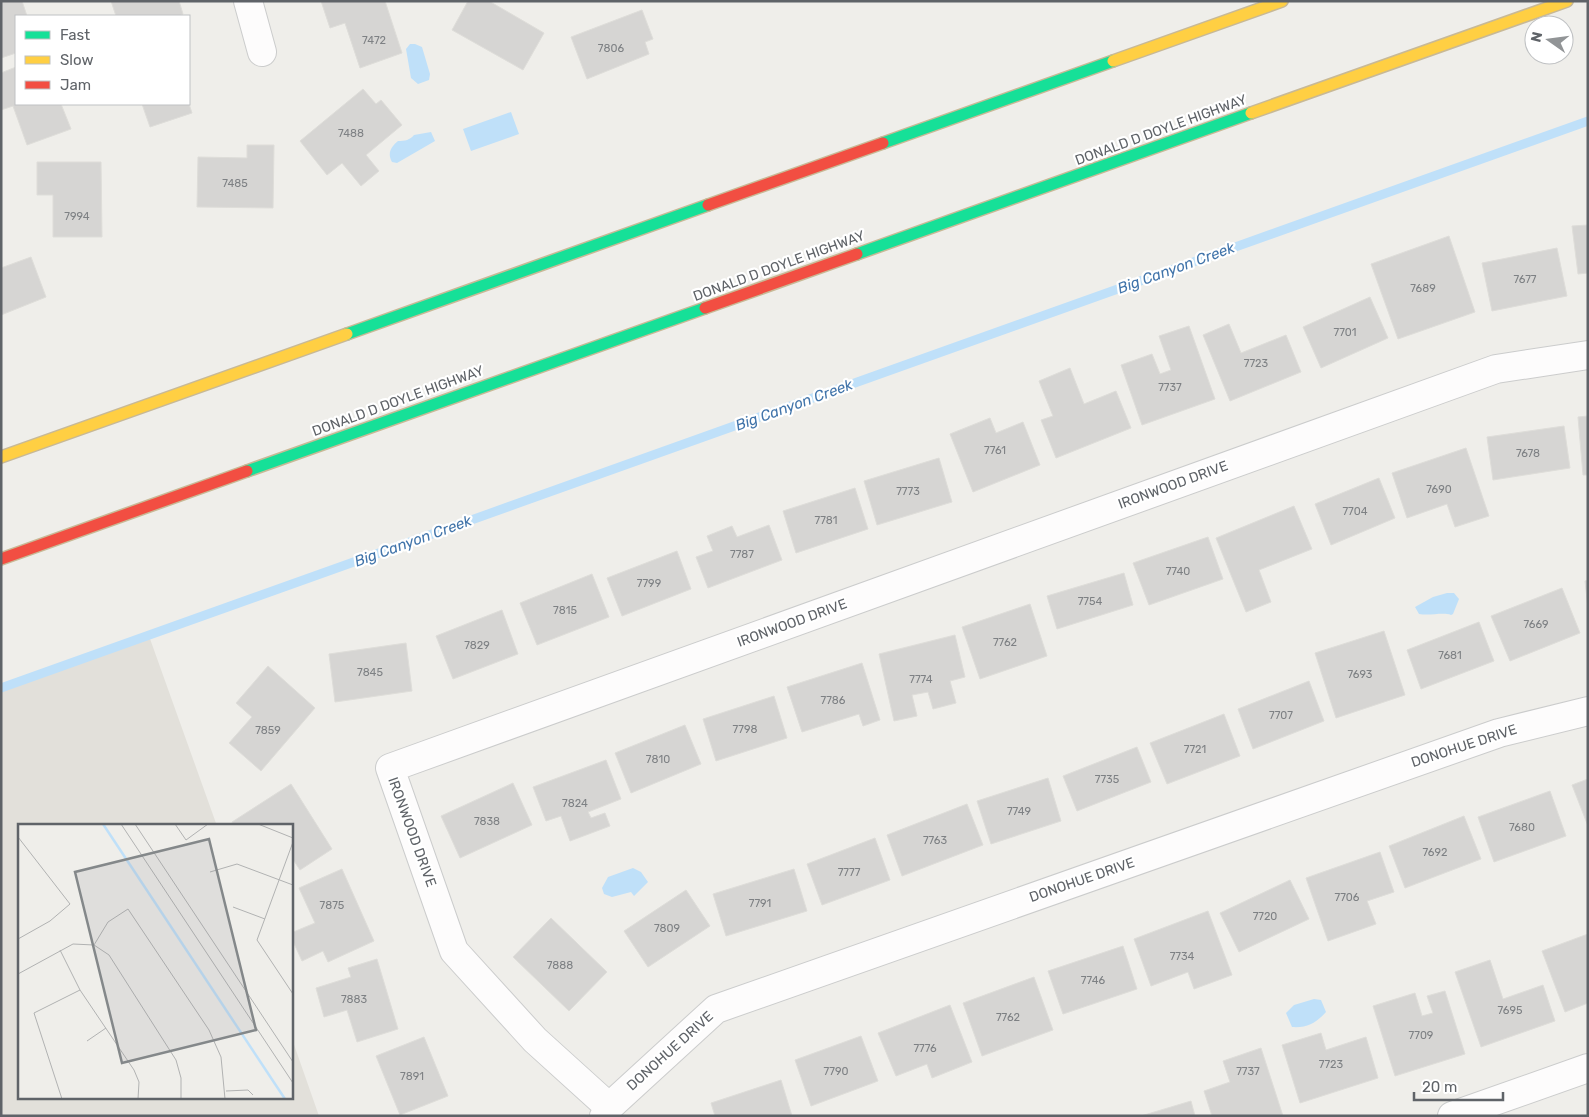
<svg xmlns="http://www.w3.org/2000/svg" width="1589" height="1117" font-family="Rubik,sans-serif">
	<rect width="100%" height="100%" fill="#efeeea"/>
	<!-- education -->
	<path fill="#e2e0da" d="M149,636L217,826H19V1098H291V1036L319,1116H1V690Z"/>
	<!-- water -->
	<path fill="#bfe0f9" d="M410,44H415L422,47L430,74L429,80L418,84L411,78L406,49Z
		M511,112L519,134L471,151L463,129Z
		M431,132L435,141L397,163L392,162C387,153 391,147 398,141C405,141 410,140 414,135Z
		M1447,593H1454L1459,599L1453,614L1451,615C1443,612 1430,616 1419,614L1415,607L1433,597Z
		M633,868L641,872L648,882L634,896L631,892L612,897L604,894L602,888L608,877Z
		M1314,999L1321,1000L1326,1012C1316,1023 1308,1028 1292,1027L1286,1013L1294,1005Z"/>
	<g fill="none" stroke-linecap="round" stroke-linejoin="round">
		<!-- stream -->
		<path stroke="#bfe0f9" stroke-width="9" d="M1,688L1588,121"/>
	</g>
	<!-- building -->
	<path fill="#d6d5d3" stroke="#deddd9" d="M1,1H22L27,16H16V53L1,58Z
		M111,1H179L183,14L179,16H116Z
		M321,1H385L402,53L360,68L345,23L330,28Z
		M468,1H489L544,33L523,70L452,30Z
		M642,10L653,39L645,42L649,54L587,79L571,37Z
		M16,67V104H61L71,129L27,145L13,106L1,110V73Z
		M363,89L376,104L381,100L402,125L366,155L379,171L361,186L342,163L327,175L300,141Z
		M142,104H189L192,113L150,127Z
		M247,145H274L273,208L197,207L198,157L247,158Z
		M37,162H101L102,237H53V195H37Z
		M1588,225V273L1578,274L1572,226Z
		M1449,236L1475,312L1398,339L1371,264Z
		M1557,248L1567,296L1492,311L1482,263Z
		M31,257L46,297L1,315V268Z
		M1370,297L1388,338L1321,368L1303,327Z
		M1229,324L1241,353L1286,335L1301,372L1230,401L1203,335Z
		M1189,326L1215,399L1142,425L1121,365L1152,354L1160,374L1171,370L1159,336Z
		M1070,368L1084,404L1116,391L1131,428L1056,458L1041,420L1053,416L1039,381Z
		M1588,416V475H1583L1578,417Z
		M990,418L996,433L1023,422L1040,465L973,492L950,434Z
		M1564,426L1570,468L1493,480L1487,437Z
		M1466,448L1489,516L1455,527L1447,504L1407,518L1392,473Z
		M939,458L952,502L877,525L864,481Z
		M1379,478L1395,518L1331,545L1315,504Z
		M855,488L868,529L796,553L783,511Z
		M1294,506L1312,549L1259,570L1271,602L1246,612L1216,538Z
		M769,525L782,560L708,588L696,557L713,551L707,536L732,526L737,537Z
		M1208,537L1223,579L1149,605L1133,563Z
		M677,551L691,589L622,616L607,578Z
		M1124,573L1133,605L1057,629L1047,596Z
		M592,574L609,617L537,645L520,603Z
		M1588,580V608L1585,581Z
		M1562,588L1580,633L1510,661L1491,616Z
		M1030,604L1047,656L980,679L962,627Z
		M502,610L518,654L453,679L436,636Z
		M1479,622L1494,661L1421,689L1407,650Z
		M1384,631L1405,695L1336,718L1315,653Z
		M955,635L965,677L950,681L956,703L933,709L928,692L912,695L917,716L894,721L879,654Z
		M406,643L412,691L335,702L329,654Z
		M862,663L880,720L863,726L859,714L802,732L787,687Z
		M268,666L315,708L261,771L229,743L252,717L236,703Z
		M1309,681L1324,721L1253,749L1238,709Z
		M774,696L787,738L716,761L703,719Z
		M1224,714L1240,756L1167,784L1150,743Z
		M685,725L701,764L631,793L615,753Z
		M1137,747L1151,782L1077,811L1063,776Z
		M606,760L621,799L588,812L591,818L605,813L610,826L570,841L561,816L546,821L533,787Z
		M1048,778L1061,821L991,844L977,801Z
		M1588,779V826L1572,785Z
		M513,783L532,825L460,858L441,816Z
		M291,784L332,849L300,870L294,861L291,863V826H234L232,822Z
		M1550,791L1566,836L1494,862L1478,817Z
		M967,804L983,845L902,876L887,835Z
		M1464,816L1481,859L1405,888L1389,846Z
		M875,838L890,880L822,905L807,864Z
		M1380,852L1394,892L1367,901L1376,924L1328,941L1306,878Z
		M342,869L374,941L328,962L323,951L302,961L291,937V933L315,923L299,888Z
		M794,869L807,911L726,936L713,894Z
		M1290,880L1309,919L1239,952L1220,913Z
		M686,890L710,926L648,967L624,931Z
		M1208,911L1232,975L1194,989L1188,972L1151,986L1134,939Z
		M551,918L607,972L569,1011L513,957Z
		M1588,934V1003L1565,1012L1542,951Z
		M1123,946L1137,989L1063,1014L1048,971Z
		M377,959L398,1029L357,1042L347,1010L324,1017L316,988L351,977L348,968Z
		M1490,960L1503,999L1543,985L1555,1021L1481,1047L1455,972Z
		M1034,977L1053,1030L982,1056L963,1003Z
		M1445,991L1465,1054L1395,1076L1373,1006L1415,993L1422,1016L1433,1013L1427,996Z
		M950,1005L972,1062L932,1078L927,1064L896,1076L878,1033Z
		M1321,1033L1326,1050L1366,1037L1378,1078L1300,1103L1282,1045Z
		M861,1036L878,1081L811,1106L795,1060Z
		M424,1037L448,1096L400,1115L376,1056Z
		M1261,1048L1283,1116H1212L1204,1091L1230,1082L1223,1061Z
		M781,1080L792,1116H715L711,1103Z
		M1191,1101L1195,1116H1141Z"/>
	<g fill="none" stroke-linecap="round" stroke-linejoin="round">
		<!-- street casing -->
		<g stroke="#cbcccc" stroke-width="30">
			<path id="street" d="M248,1L262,52
				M609,1107L535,1040L454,951L390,768L1496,369L1588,355
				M604,1116L609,1107L716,1009L1499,733L1588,711
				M1452,1116L1588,1068"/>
		</g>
		<!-- fast casing -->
		<g stroke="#c8b996" stroke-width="14">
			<path id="fast" d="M883,143L1113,61
				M857,254L1251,113
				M347,334L708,205
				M247,471L705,308"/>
		</g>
		<!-- slow casing -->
		<g stroke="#c8b996" stroke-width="14">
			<path id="slow" d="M1113,61L1282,1
				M1251,113L1567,1
				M1,457L347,334"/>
		</g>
		<!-- jam casing -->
		<g stroke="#c8b996" stroke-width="14">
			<path id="jam" d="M708,205L883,143
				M705,308L857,254
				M1,559L247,471"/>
		</g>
		<!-- street -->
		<use href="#street" stroke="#fdfcfc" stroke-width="28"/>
		<!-- fast -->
		<use href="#fast" stroke="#16e098" stroke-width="11"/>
		<!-- slow -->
		<use href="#slow" stroke="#ffcf43" stroke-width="11"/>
		<!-- jam -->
		<use href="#jam" stroke="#f24e42" stroke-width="11"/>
	</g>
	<g text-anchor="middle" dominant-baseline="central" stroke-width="4.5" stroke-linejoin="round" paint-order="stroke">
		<!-- number labels -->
		<g font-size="11" fill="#7e8184">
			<text x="374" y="40">7472</text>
			<text x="611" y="48">7806</text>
			<text x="351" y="133">7488</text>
			<text x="235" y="183">7485</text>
			<text x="77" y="216">7994</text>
			<text x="1525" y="279">7677</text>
			<text x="1423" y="288">7689</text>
			<text x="1345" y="332">7701</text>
			<text x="1256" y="363">7723</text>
			<text x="1170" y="387">7737</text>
			<text x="995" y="450">7761</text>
			<text x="1528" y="453">7678</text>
			<text x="1439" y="489">7690</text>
			<text x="908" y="491">7773</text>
			<text x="1355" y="511">7704</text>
			<text x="826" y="520">7781</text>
			<text x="742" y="554">7787</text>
			<text x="1178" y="571">7740</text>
			<text x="649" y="583">7799</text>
			<text x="1090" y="601">7754</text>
			<text x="565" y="610">7815</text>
			<text x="1536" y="624">7669</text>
			<text x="1005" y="642">7762</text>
			<text x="477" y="645">7829</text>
			<text x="1450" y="655">7681</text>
			<text x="370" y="672">7845</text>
			<text x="1360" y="674">7693</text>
			<text x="921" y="679">7774</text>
			<text x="833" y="700">7786</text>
			<text x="1281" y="715">7707</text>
			<text x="745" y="729">7798</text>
			<text x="268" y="730">7859</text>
			<text x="1195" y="749">7721</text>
			<text x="658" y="759">7810</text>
			<text x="1107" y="779">7735</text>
			<text x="575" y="803">7824</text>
			<text x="1019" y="811">7749</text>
			<text x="487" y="821">7838</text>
			<text x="1522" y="827">7680</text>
			<text x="935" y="840">7763</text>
			<text x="1435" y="852">7692</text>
			<text x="849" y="872">7777</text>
			<text x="1347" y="897">7706</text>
			<text x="760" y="903">7791</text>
			<text x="332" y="905">7875</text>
			<text x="1265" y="916">7720</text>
			<text x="667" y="928">7809</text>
			<text x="1182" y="956">7734</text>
			<text x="560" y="965">7888</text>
			<text x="1093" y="980">7746</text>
			<text x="354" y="999">7883</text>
			<text x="1510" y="1010">7695</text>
			<text x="1008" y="1017">7762</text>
			<text x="1421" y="1035">7709</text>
			<text x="925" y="1048">7776</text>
			<text x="1331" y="1064">7723</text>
			<text x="836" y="1071">7790</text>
			<text x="1248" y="1071">7737</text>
			<text x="412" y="1076">7891</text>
		</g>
		<!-- street labels -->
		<g font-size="14" fill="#5f6368" stroke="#fff">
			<text transform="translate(1161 130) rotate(-20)">DONALD D DOYLE HIGHWAY</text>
			<text transform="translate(779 266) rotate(-20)">DONALD D DOYLE HIGHWAY</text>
			<text transform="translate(398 401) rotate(-20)">DONALD D DOYLE HIGHWAY</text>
			<text transform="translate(1173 485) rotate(-20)">IRONWOOD DRIVE</text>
			<text transform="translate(792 623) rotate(-20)">IRONWOOD DRIVE</text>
			<text transform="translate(1464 746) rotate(-18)">DONOHUE DRIVE</text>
			<text transform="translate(412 832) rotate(70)">IRONWOOD DRIVE</text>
			<text transform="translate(1082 880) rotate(-19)">DONOHUE DRIVE</text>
			<text transform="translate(670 1051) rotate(-42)">DONOHUE DRIVE</text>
		</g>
		<!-- water labels -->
		<g font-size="15" font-style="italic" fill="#4174aa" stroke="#fff">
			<text transform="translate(1176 268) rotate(-20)">Big Canyon Creek</text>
			<text transform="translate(794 405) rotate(-20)">Big Canyon Creek</text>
			<text transform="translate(413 541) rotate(-20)">Big Canyon Creek</text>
		</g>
	</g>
	<!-- overview -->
	<g transform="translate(18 824)">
		<rect width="275" height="275" fill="#efeeea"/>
		<path fill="none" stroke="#bfe0f9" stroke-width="2.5" d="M85,0L267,275"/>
		<path fill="none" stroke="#b1b2b2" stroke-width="1" d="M103,0L275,259M117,0L275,238M157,0L168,16L190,0M240,0L275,14M0,13L52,80L32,97L0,115M275,18L239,116L275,170M192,48L219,40L275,61M215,83L247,95M76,121L90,98L110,85L191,206L203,233L207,275M42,126L62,166L116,246L121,258L120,275M0,150L55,120L76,121L91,131L158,236L163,254V275M69,217L88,204M208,267L230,266L235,271M44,275L16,189L62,166"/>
		<path fill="#84888a" fill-opacity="0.15" stroke="#84888a" stroke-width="2.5" d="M191,15L238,206L104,239L57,48Z"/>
		<rect width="275" height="275" fill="none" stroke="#5f6368" stroke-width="2.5"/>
	</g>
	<!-- border -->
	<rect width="1589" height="1117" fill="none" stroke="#5f6368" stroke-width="5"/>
	<!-- legend -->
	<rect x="15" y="15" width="175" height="90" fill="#ffffff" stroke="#bfc1c3"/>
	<rect x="25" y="31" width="25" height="8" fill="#16e098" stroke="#bfc1c3"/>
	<text x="60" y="40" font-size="15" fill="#5f6368">Fast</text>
	<rect x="25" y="56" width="25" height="8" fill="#ffcf43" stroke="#bfc1c3"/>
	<text x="60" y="65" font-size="15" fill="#5f6368">Slow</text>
	<rect x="25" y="81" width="25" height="8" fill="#f24e42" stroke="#bfc1c3"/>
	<text x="60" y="90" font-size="15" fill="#5f6368">Jam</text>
	<!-- north arrow -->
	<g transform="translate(1549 40) rotate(284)"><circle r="24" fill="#ffffff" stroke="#bfc1c3"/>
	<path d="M0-4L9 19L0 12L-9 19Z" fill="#919496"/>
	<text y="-8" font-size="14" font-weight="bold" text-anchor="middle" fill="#5f6368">N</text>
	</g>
	<!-- scale -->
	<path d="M1414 1092v8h89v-8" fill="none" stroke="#5f6368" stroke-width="2.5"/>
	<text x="1422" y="1092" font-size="15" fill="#5f6368" stroke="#ffffff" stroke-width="4" paint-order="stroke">20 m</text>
</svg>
